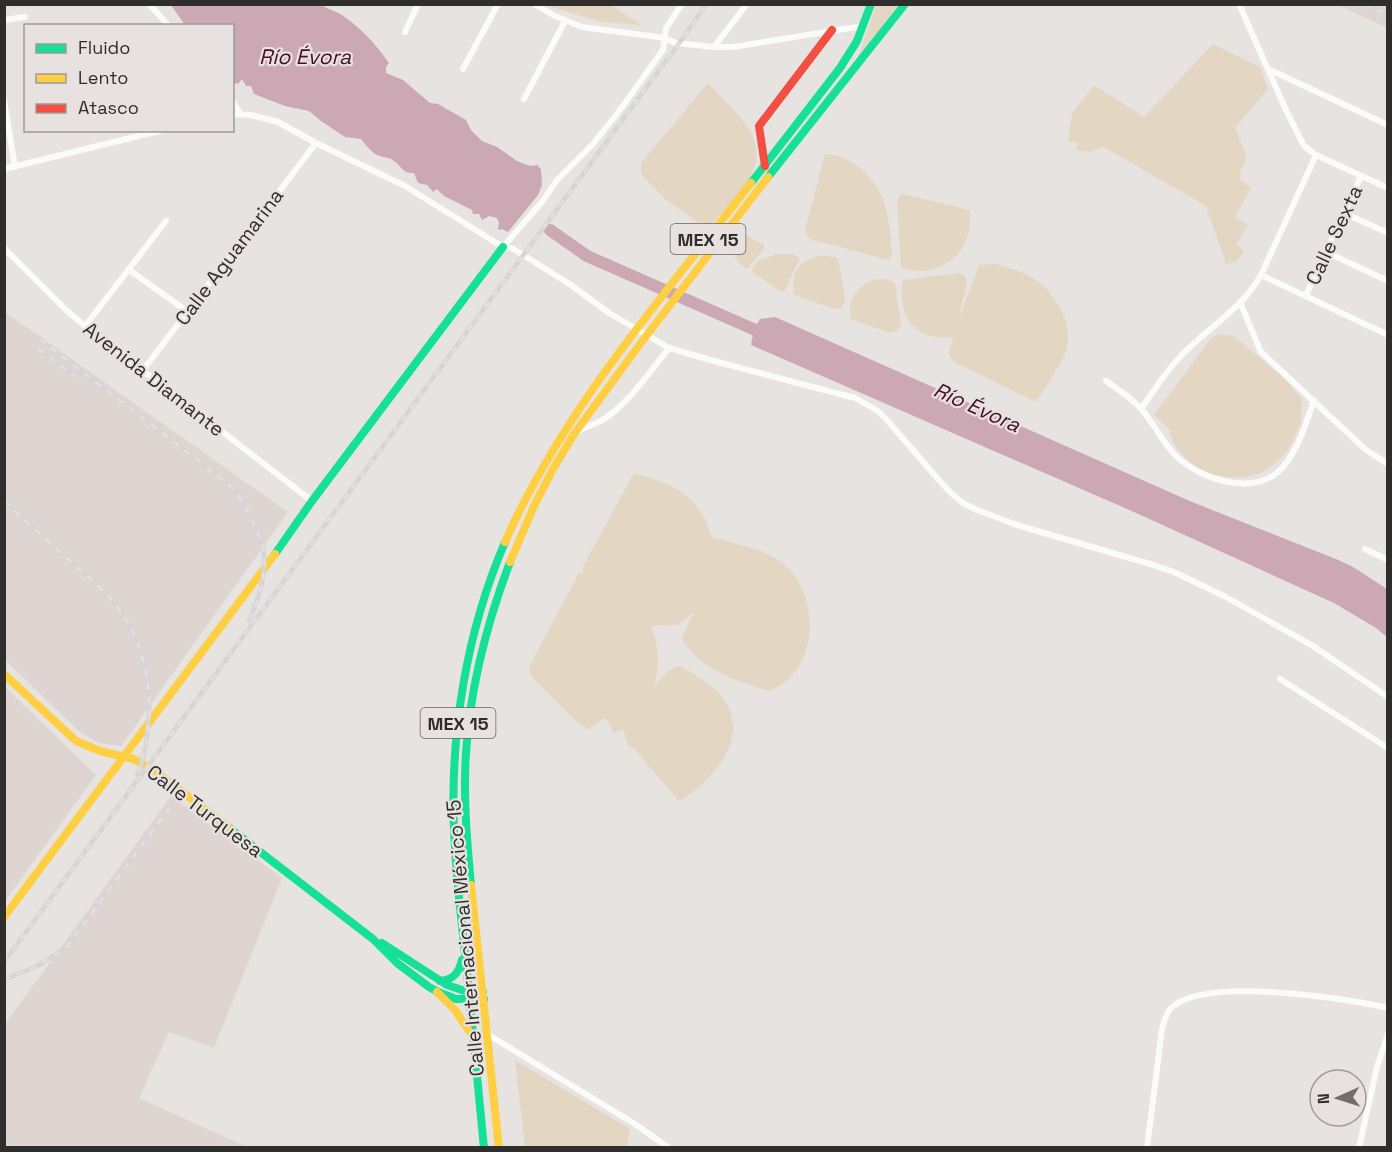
<svg xmlns="http://www.w3.org/2000/svg" width="1392" height="1152" font-family="'Space Grotesk',sans-serif">
	<rect width="100%" height="100%" fill="#e6e3e1"/>
	<!-- built -->
	<path fill="#ded5d2" d="M1338,5H1387V28Z
		M5,312L288,512L121,746L99,743L80,732L5,660Z
		M5,687L96,775L5,901Z
		M171,796L282,878L214,1048L169,1032L139,1098L247,1147H5V1024Z"/>
	<!-- green -->
	<path fill="#e3d7c4" d="M546,5H611L641,25L601,22Z
		M876,5H898L858,58Z
		M1213,44L1260,67L1268,89L1235,128L1247,158L1241,169L1240,180L1251,188L1235,217L1248,225L1236,244L1244,251L1236,262L1226,264L1206,206L1102,146L1091,152L1076,150L1078,143L1068,141L1072,114L1094,85L1144,117Z
		M708,83C721,97 738,113 748,128C775,167 731,202 707,229L664,198L641,174V163Z
		M825,154C839,155 848,159 859,167C889,192 889,220 892,256L888,260L813,240C808,237 805,235 805,229Z
		M903,194L970,210C970,218 970,226 968,234C961,263 929,278 901,268L897,201L900,195Z
		M743,233L764,245V249L747,269L738,262L733,252Z
		M776,254H793L800,258L785,290L783,291H780L751,271L758,261Z
		M818,256H828L838,258L845,299V303L840,309H834L794,295C791,273 797,262 818,256Z
		M996,264C1009,268 1024,272 1036,280C1059,297 1077,329 1063,358C1056,373 1045,388 1036,402L954,362C946,354 950,347 953,337C914,342 897,316 903,280L959,273L965,276L967,281L959,319L979,265Z
		M878,279H887L895,283L901,324C899,330 896,332 890,333L851,319C846,299 859,283 878,279Z
		M1219,334L1234,336L1285,379L1302,399L1301,423L1293,441L1285,454L1273,465L1261,473L1244,477H1228L1213,475L1199,469L1185,458L1174,444L1169,429L1154,415L1211,338Z
		M634,473C677,486 697,493 712,537C734,544 758,547 778,560C817,586 821,652 785,682C780,686 774,688 769,691C740,682 710,673 690,650C686,647 683,643 683,638C683,632 691,619 694,612L677,625L651,626C659,646 660,665 654,686L668,671L678,666C730,689 754,727 711,775C701,786 692,794 679,801L634,749L627,744L623,729L613,733L609,723L604,718L589,730L575,720L531,676L529,671L530,665L579,573H583V566Z
		M515,1060L630,1129L627,1147H525Z"/>
	<!-- water -->
	<path fill="#cba8b4" d="M171,5H320C327,8 335,11 342,15C361,28 375,43 389,63L386,67V73L403,80L430,103L438,104L466,120L471,130L482,141L497,147L517,161L530,166L537,165L541,169L542,185L538,195L508,232L502,229L498,230L499,223L497,218L489,216L482,220L479,214H473L472,210L444,196L437,189L433,192L427,185L418,183L414,173C402,174 402,166 394,161C389,157 386,158 380,156C372,154 366,145 361,139L345,137L321,121L309,111L285,106L254,94L251,86H246L242,79L238,84L233,82L232,26L185,25Z
		M775,317L1192,502L1336,559L1353,567L1387,589V637L1376,628L1334,603L1134,512L751,345L754,329L760,319Z"/>
	<g fill="none" stroke-linecap="round" stroke-linejoin="round">
		<!-- river -->
		<path stroke="#cba8b4" stroke-width="12" d="M550,230L587,256L767,335"/>
		<!-- street -->
		<path stroke="#fbfbfa" stroke-width="6" d="M149,4L169,26
			M534,4L555,16L582,27L665,38L676,43L714,47H733L863,26
			M1239,4L1286,110L1304,146L1316,155L1388,188
			M4,20L25,17
			M405,32L418,4
			M714,47L747,4
			M463,69L498,4
			M1268,69L1388,125
			M524,99L565,21
			M4,100L15,167
			M232,101L241,114
			M232,114L251,115L278,122L316,143L405,186L503,247L512,248L571,285L609,313L669,348L714,361L855,398L878,411L887,420L938,479L951,493L963,503L977,510L1017,525L1150,564L1174,572L1226,597L1313,646L1388,697
			M4,169L163,130
			M1344,213L1388,233
			M503,247L542,202L557,180L593,144L620,110L663,50L666,28L682,4
			M4,248L66,310L85,326L312,501
			M1326,252L1388,281
			M128,269L188,312
			M1261,275L1388,335
			M1306,295L1361,176
			M1240,302L1261,352L1366,450L1388,464
			M85,326L166,221
			M143,370L316,143
			M1106,381C1119,390 1132,398 1142,410C1154,424 1162,441 1175,455C1200,480 1256,498 1283,467C1299,448 1306,423 1314,400
			M1141,409C1153,392 1165,372 1180,357C1206,329 1242,309 1261,275L1316,155
			M578,431C586,427 596,424 604,419C628,404 651,370 669,348
			M1365,549L1388,560
			M1280,679L1388,748
			M487,1034L635,1124L669,1148
			M1147,1148L1162,1029C1164,1022 1166,1013 1171,1008C1204,976 1344,998 1388,1008
			M1359,1148L1377,1067L1388,1034"/>
		<!-- fast -->
		<path stroke="#16e098" stroke-width="8" d="M768,177L905,4
			M751,183L840,68L857,41L871,4
			M275,554L312,501L503,247
			M228,827L373,939L397,963L429,987L438,992L456,999H484
			M471,885C467,841 463,797 466,753C470,688 487,623 510,562
			M382,943L447,985L468,992H483
			M440,981C453,980 459,973 462,960
			M484,1148C478,1086 472,1024 466,962C461,919 456,875 454,831C450,733 466,633 505,542"/>
		<!-- slow -->
		<path stroke="#ffcf43" stroke-width="8" d="M505,542C564,408 663,297 751,183
			M510,562L534,506L553,469L574,434L637,348L768,177
			M4,674L76,741L100,751L133,759L155,771L228,827
			M471,885L499,1148
			M4,917L275,554
			M437,992L455,1010L469,1031"/>
		<!-- jam -->
		<path stroke="#f24e42" stroke-width="8" d="M765,166L759,126L832,30"/>
		<!-- rail casing -->
		<g stroke="#d6d5d5" stroke-width="4.5">
			<path id="rail" d="M1364,4L1388,15
				M40,339L231,486C237,495 244,504 249,513C253,520 263,544 264,552C266,574 259,600 249,620
				M38,349L76,377
				M4,501C28,523 52,545 76,566C90,579 106,592 118,608C141,638 151,679 149,716C147,736 146,756 137,774
				M4,962L688,31L706,4
				M4,980L37,966L66,948L173,803"/>
		</g>
		<!-- rail -->
		<use href="#rail" stroke="#e7e2e0" stroke-width="2" stroke-dasharray="7" stroke-linecap="butt"/>
	</g>
	<g text-anchor="middle" dominant-baseline="central" stroke-width="4.5" stroke-linejoin="round" paint-order="stroke">
		<!-- shield labels -->
		<g fill="#e7e2e0" stroke="#676463" stroke-width="1.5">
			<rect x="670.5" y="224" width="75" height="30" rx="4.5"/>
			<rect x="420.5" y="708" width="75" height="30" rx="4.5"/>
		</g>
		<g font-size="18" font-weight="bold" fill="#302e2d">
			<text x="708" y="239">MEX 15</text>
			<text x="458" y="723">MEX 15</text>
		</g>
		<!-- street labels -->
		<g font-size="20" fill="#302e2d" stroke="#e7e2e0">
			<text transform="translate(1334 235) rotate(-65)">Calle Sexta</text>
			<text transform="translate(229 257) rotate(-53)">Calle Aguamarina</text>
			<text transform="translate(154 379) rotate(38)">Avenida Diamante</text>
			<text transform="translate(205 811) rotate(37)">Calle Turquesa</text>
			<text transform="translate(465 938) rotate(-95)">Calle Internacional México 15</text>
		</g>
		<!-- water labels -->
		<g font-size="21" font-style="italic" fill="#4a0e2c" stroke="#e7e2e0">
			<text x="305" y="56">Río Évora</text>
			<text transform="translate(977 407) rotate(24)">Río Évora</text>
		</g>
	</g>
	<!-- border -->
	<rect width="1392" height="1152" fill="none" stroke="#302e2d" stroke-width="12"/>
	<!-- legend -->
	<rect x="24" y="24" width="210" height="108" fill="#e7e2e0" stroke="#9e9a98" stroke-width="1.5"/>
	<rect x="36" y="44" width="30" height="9" fill="#16e098" stroke="#9e9a98" stroke-width="1.5"/>
	<text x="78" y="54" font-size="18" fill="#302e2d">Fluido</text>
	<rect x="36" y="74" width="30" height="9" fill="#ffcf43" stroke="#9e9a98" stroke-width="1.5"/>
	<text x="78" y="84" font-size="18" fill="#302e2d">Lento</text>
	<rect x="36" y="104" width="30" height="9" fill="#f24e42" stroke="#9e9a98" stroke-width="1.5"/>
	<text x="78" y="114" font-size="18" fill="#302e2d">Atasco</text>
	<!-- north arrow -->
	<g transform="translate(1338 1098) rotate(267)"><circle r="28" fill="#e7e2e0" stroke="#9e9a98" stroke-width="1.5"/>
	<path d="M0-4.5L10 22L0 15L-10 22Z" fill="#706d6c"/>
	<text y="-9" font-size="16" font-weight="bold" text-anchor="middle" fill="#302e2d">N</text>
	</g>
</svg>
